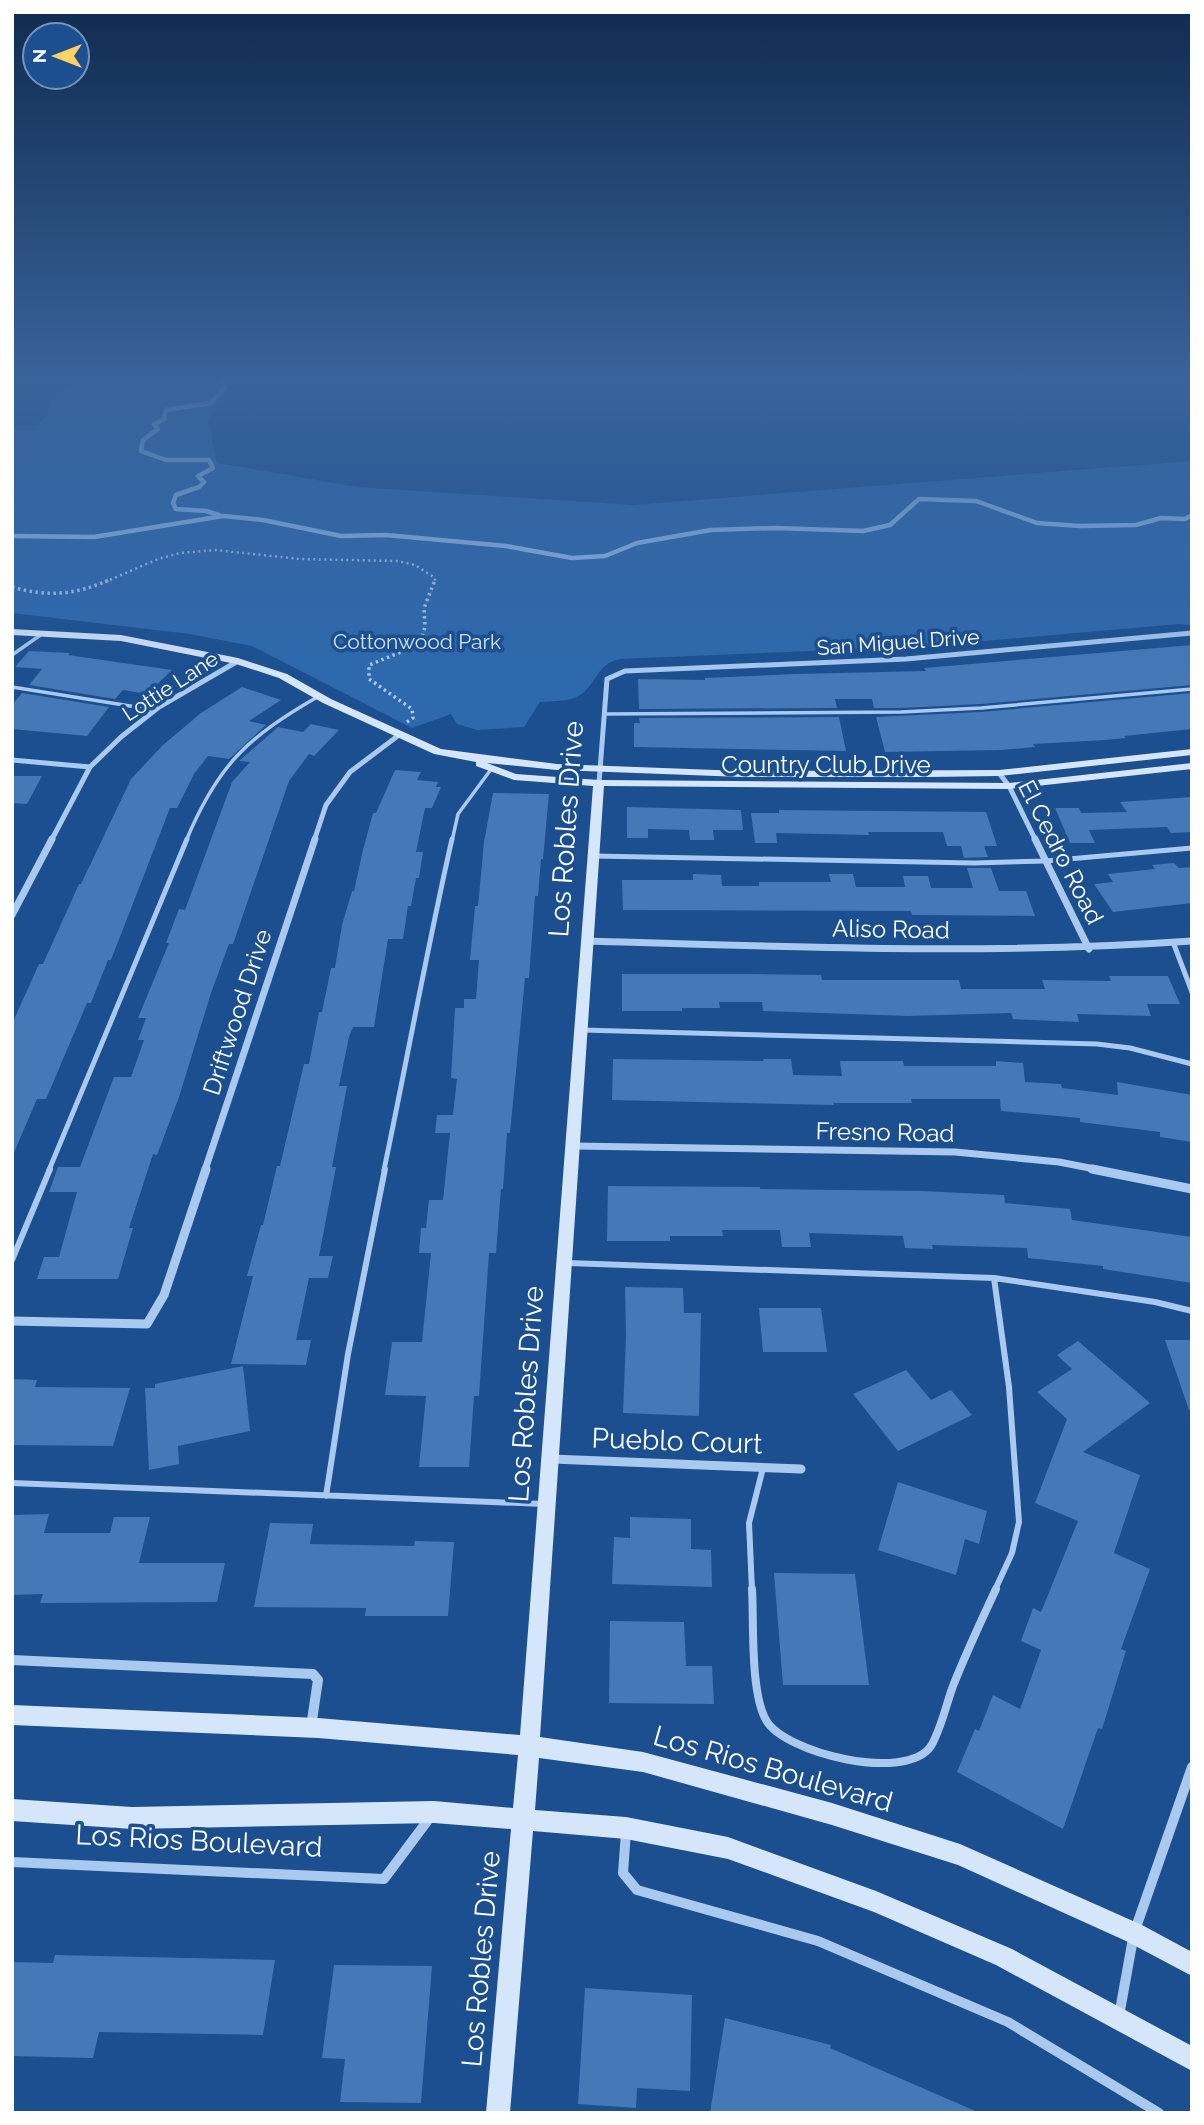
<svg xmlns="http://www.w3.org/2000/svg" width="1204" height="2125" font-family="Raleway,sans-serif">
	<rect width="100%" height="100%" fill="#1b4f8f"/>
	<!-- green -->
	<path fill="#2e69ad" d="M109,378H236L208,421L217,463L357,487L633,505L1192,461V625L1179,624L926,646L620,659C598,664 598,679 584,692C574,702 553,701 540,702L524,727L477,730L457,724L451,714L412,728L252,646L190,634L12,613V426L37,425L48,415L49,400L56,391Z"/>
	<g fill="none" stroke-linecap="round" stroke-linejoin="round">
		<!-- stream -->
		<path stroke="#9cc4f0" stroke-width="4.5" d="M219,515L206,511L176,509L173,503L176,495L199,487L204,482L198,476L213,468L209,460H166L141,451L143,440L158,429L154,424L164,419L166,410L211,403L224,388L223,378
			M12,536L94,537L223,516L263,520L341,536L386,535L506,546L572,558L605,556L637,543L711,530L776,528L863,531L890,525L919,499L976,501L1037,523L1080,526L1136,525L1161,518L1185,519L1192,515"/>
	</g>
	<!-- building -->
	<path fill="#4478b7" d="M1192,645V685L981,704L901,708H874L872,699H835L837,708L639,709L638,679L705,680V678L795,674L926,671L924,668Z
		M29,651L70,653L68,655L172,670L147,694L123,690L115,699L29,685L42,669L15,667Z
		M242,687L281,700L249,721L266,725L229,759L208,756L194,774L177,808H170L111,960H108L91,1003H87L46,1099H37L12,1157V1024L39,964H43L79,884H81L131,779L163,745L201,713Z
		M22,693L109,707L87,736L12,729V705Z
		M1192,693V729L1124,736L1126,738L1105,740L1033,744L1035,747L1002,750L885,752L876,717L981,712Z
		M839,717L846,751L634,747V723H640L639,718Z
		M311,724L339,730L314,756L309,754L289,781L233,944H229L211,993L179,1097L157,1155L153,1154L129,1228H133L118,1279H37L44,1257H59L77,1192H49L58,1167H80L114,1077H131L144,1040H138L146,1018H138L169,943H166L179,909L185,910L232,782L250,762L239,761L278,727L303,732Z
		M395,770L421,772L417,780L438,782L436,787H441L432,808H425L416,852H423L419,878H416L411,906H408L403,939H388L374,1027H353L349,1037L339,1086H347L332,1167H336L319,1256H333L328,1278H309L296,1340H311L306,1365L231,1364L253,1276H247L261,1225H263L277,1166H280L304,1064H309L319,1012H322L331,968H335L342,925L352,891H354L363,850L373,813H376Z
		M12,776H42L27,804L12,803Z
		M493,793L549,794L543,859H541L538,896H535L529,978H525L510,1133H507L503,1189H501L496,1253H489L479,1396H474L469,1467H419L426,1396L385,1395L392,1342H422L431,1253H419L421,1228H426L429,1200H443L450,1133H435L437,1115H453L457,1079L451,1078L455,1008H464V999H476L479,960H470L475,906H478L484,842Z
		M1192,797V832L1171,833L1167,827L1089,830L1095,843H1070L1055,808H1079L1081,813L1127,812L1120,802Z
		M627,807L741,810L743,830H713L714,840H690L689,830L648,829V838H627Z
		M779,810L986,812L997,846H984L988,857L964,858L961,846H947L943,832H868L869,835L776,833L777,843H755L751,813H779Z
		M1174,863L1179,868L1192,867V903L1113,912L1094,884L1113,882L1108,874L1155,869L1152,865Z
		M967,868H991L999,891H1026L1035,916L912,915L911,911L623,910L622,880H693V874L721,875L722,886H759V882H831L829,874H853L856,887H905L903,876H928L931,888H973Z
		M622,974H749L821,975L822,980H959L961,989H1045L1042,980L1111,981L1109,976H1168L1180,1004H1147L1151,1016L1077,1014L1079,1022L1013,1019L1011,1013L908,1016L763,1011L762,1002H719L720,1008H682V1011H622Z
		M613,1059L764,1061L763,1059H791L793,1075L842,1076L840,1061H903L904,1066H996V1061L1023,1063L1025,1082L1061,1084L1062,1088L1118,1095L1117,1082L1192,1095V1142L1160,1137V1132L1080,1122V1118L1001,1111L1000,1099H911L912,1103H833L834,1105L612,1100Z
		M608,1186L760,1187V1189L922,1191L1004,1195L1005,1203L1070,1209L1072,1220L1192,1237V1283L1103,1269V1266L1028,1258L1027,1248L932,1245L933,1249L905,1248L903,1236L809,1233L811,1247H782L780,1230H722L723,1236H670V1241H607Z
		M625,1287L683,1288L684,1313H701L699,1416L623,1413L626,1337Z
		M759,1308H821L827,1352H763Z
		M1165,1340H1192V1409L1189,1410Z
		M1078,1341L1150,1403L1083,1452L1140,1475L1114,1553L1150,1569L1121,1649L1126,1651L1102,1729L1098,1728L1063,1829L957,1772L975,1729L979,1731L993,1695L1020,1709L1041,1650L1021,1641L1033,1608L1041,1612L1078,1521L1035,1503L1067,1419L1037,1392L1072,1369L1057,1355Z
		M243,1366L250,1431L178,1446L179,1464L149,1470L145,1388H155V1384Z
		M906,1370L931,1400L951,1390L972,1415L898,1451L853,1394Z
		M12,1379L37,1380L35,1387L130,1388L113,1446L12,1445Z
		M898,1482L987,1511L979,1544L965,1539L956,1575L878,1550Z
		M49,1514L44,1533H110L114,1517H150L139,1563H225L217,1602L40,1603L43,1594L12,1595V1515Z
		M630,1517L691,1519V1549L711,1550L712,1587L612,1584L614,1537L630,1538Z
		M270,1523L313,1524L310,1544L414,1546L415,1541L454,1542L448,1616H365L366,1608L254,1607Z
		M774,1573L855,1574L869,1685H783Z
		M610,1621L684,1622L686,1666H712L714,1704L609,1703Z
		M55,1955L275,1960L263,2035L99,2032L93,2058L12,2056V1962L53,1963Z
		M334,1965L432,1966L421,2103L340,2102L345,2059L322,2058Z
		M585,1988L692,1995L690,2091L637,2088L636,2108L578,2104Z
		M725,2018L831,2045L830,2048L980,2113H710Z"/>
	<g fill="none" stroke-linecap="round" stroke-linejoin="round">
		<!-- path-far1 -->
		<path stroke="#a9c9ee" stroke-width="2.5" stroke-dasharray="2 3.5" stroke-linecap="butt" d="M105,582L158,559L180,553L215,550L300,559L397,561L415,565L435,578V582"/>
		<!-- path -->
		<path stroke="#a9c9ee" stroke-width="3.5" stroke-dasharray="2.5 3.5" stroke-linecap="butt" d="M12,587C47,597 75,595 109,580
			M407,722L413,718L412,709L369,679V665L401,652L422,637L425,627L424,608L435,580"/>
		<!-- lane-far3 -->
		<path stroke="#a9c9ee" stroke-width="3.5" d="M12,655L42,634
			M12,687L155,710
			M604,714L901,712L981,708L1192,689
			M186,841C218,764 248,737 319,696
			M452,841L458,814L492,768"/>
		<!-- lane-far2 -->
		<path stroke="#a9c9ee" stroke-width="5" d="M594,856L974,863L1046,861L1192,848
			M1173,942L1192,992
			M582,1030L1097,1044L1130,1048L1192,1064
			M49,1170L187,839
			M384,1170C407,1060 427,949 452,839"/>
		<!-- lane-far1 -->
		<path stroke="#a9c9ee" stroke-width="6" d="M12,1260L50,1169
			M568,1263L994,1278L1155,1302L1192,1311
			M994,1278L1009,1387L1019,1522L1012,1553L995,1590
			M12,1483L544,1504
			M326,1496L348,1354L385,1169
			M752,1590L749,1523L763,1468"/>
		<!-- lane -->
		<path stroke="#a9c9ee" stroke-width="8" d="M752,1589C754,1622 750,1692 766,1720C784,1753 906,1783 931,1746C941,1729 946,1705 953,1686C966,1653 981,1621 996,1589"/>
		<!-- street-far3 -->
		<path stroke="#a9c9ee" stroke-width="5" d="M12,760L90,767
			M999,773L1009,786L1036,841
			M599,783L607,679L625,671L906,659L1192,633
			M51,841L90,767L121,737L159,707L238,661
			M314,841L326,805L350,772L399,735"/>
		<!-- street-far2 -->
		<path stroke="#a9c9ee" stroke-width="7" d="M1035,839L1089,949
			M12,915L52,839
			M588,941C790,947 991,955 1192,941
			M574,1146L955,1152L1059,1162L1100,1170
			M205,1170L315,839"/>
		<!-- street-far1 -->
		<path stroke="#a9c9ee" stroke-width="9" d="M1092,1169L1192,1189
			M12,1321L147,1324L164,1295L206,1169
			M552,1459L801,1469"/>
		<!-- street -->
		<path stroke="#a9c9ee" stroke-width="10" d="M12,1660L313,1674L318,1680L311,1727
			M626,1832L623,1873L637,1890L818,1941L1008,2022L1159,2113
			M12,1862L384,1879L431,1816
			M1119,2016L1134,1933L1192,1767"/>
		<!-- secondary -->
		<path fill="#d6e6fa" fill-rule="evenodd" d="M12,629L121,635L238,658L287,674L331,699L441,749L557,764L742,771L999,770L1192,749V755L999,776L929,777H742L557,770L487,763L516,774L599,780L1009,783L1192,763V769L1009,789L604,786L540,1737L643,1752L832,1803L960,1844L1142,1925L1192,1952V1976L1126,1941L958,1865L832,1825L643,1772L539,1758L535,1810L626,1817L728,1837L876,1891L1012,1949L1192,2046V2071L996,1965L874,1912L728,1859L626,1839L533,1831L510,2113H486L511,1829L434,1823L132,1829L12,1821V1799L132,1807L434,1801L513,1808L518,1755L318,1738L12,1725V1705L318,1718L520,1735L593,786L514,780L476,766V762L434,754L323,703L279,678L236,664L121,641L12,635Z"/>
	</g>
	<!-- sky -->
	<linearGradient id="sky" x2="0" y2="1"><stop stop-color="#0f2b4f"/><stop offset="0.56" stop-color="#39639b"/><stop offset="1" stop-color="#39639b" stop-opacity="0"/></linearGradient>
	<rect width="1204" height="676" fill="url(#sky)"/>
	<g text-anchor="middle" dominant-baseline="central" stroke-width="7" stroke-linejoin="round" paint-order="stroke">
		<!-- far-park labels -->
		<g font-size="21" fill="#cfe3fa" stroke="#1b4f8f">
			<text x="417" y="641">Cottonwood Park</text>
		</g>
		<!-- far-street labels -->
		<g font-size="21" fill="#fff" stroke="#1b4f8f">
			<text transform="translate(898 642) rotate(-4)">San Miguel Drive</text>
			<text transform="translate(170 686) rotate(-33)">Lottie Lane</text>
		</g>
		<!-- street labels -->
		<g font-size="24" fill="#fff" stroke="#1b4f8f">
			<text x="826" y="764">Country Club Drive</text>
			<text transform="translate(1061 852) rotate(63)">El Cedro Road</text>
			<text transform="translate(891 929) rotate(1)">Aliso Road</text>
			<text transform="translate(237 1012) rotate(-72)">Driftwood Drive</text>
			<text transform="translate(885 1132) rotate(1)">Fresno Road</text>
		</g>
		<!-- near-street labels -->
		<g font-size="28" fill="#fff" stroke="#1b4f8f">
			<text transform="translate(566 829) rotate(-86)">Los Robles Drive</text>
			<text transform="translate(526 1394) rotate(-86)">Los Robles Drive</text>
			<text transform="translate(677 1441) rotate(2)">Pueblo Court</text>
			<text transform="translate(773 1769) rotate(16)">Los Rios Boulevard</text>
			<text transform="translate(199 1841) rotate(3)">Los Rios Boulevard</text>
			<text transform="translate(481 1959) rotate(-85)">Los Robles Drive</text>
		</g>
	</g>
	<!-- border -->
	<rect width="1204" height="2125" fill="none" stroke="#ffffff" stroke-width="28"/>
	<!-- north arrow -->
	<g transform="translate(56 56) rotate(270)"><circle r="33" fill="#1b4f8f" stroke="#7695bc" stroke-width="2"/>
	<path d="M0-5L12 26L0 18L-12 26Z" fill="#ffd166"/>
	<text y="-10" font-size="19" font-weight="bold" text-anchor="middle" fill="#ffffff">N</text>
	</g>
</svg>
